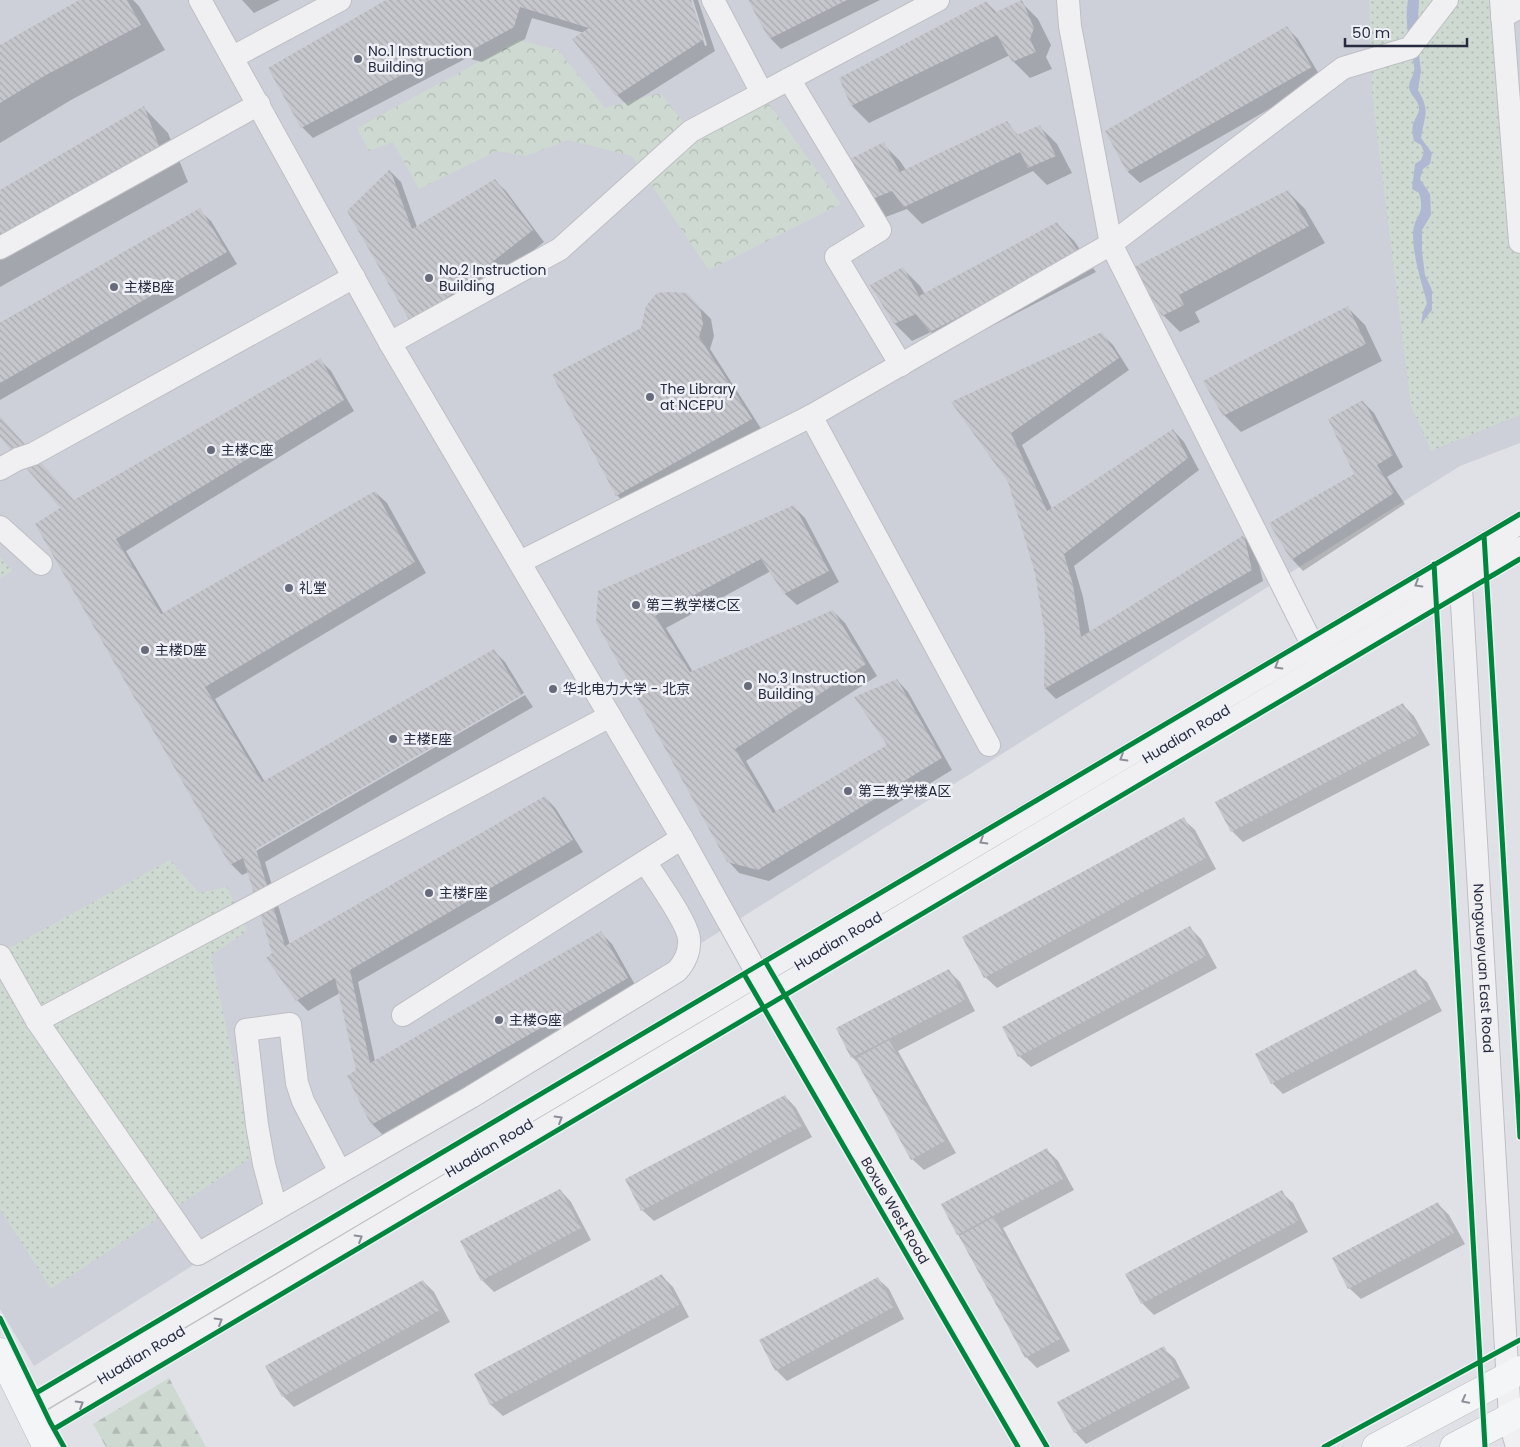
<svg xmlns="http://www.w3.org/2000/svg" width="1520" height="1447" font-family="Poppins,'Noto Sans SC',sans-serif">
	<defs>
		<pattern id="grass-dots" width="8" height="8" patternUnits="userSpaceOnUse" patternTransform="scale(1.25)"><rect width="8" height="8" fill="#ced9d1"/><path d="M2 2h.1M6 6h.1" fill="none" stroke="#b1bab4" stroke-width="1.8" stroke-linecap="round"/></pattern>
		<pattern id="forest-firs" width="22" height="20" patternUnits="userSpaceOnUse" patternTransform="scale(1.25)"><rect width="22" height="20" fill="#ced9d1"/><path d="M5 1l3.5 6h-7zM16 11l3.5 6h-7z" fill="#b1bab4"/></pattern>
		<pattern id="park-crowns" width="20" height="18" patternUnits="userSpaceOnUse" patternTransform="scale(1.25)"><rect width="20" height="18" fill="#ced9d1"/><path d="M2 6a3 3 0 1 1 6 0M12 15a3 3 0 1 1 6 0" fill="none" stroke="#b1bab4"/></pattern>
		<pattern id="building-back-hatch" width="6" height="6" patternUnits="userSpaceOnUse" patternTransform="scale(1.25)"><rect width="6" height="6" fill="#c6c7cd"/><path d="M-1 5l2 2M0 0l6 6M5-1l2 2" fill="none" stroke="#aaabb1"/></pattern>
	</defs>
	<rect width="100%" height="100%" fill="#e0e1e6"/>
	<!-- built -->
	<path fill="#ced0d9" d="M0,0H1520V443L1460,466L752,911L34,1366L0,1309Z"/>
	<!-- grass -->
	<path fill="url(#grass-dots)" d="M1369,0H1500L1520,242V415L1431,451L1411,405L1372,94Z
		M0,557L13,571L0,578Z
		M170,860L199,893L227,887L247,931L211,956L254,1156L51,1289L0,1209V953Z"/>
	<!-- forest -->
	<path fill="url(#forest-firs)" d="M169,1378L206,1447H106L93,1424Z"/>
	<!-- park -->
	<path fill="url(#park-crowns)" d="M519,40L558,50L605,108L660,93L691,131L762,94L841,204L709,270L632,156L568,140L526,156L497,151L419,189L393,142L369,151L357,128Z"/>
	<!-- water -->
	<path fill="#aeb8d2" d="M1408,0H1419L1417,38L1421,71L1418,90C1431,112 1424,116 1421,138L1432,153L1430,164L1423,169L1420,179L1430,194L1431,215L1422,230V252L1425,275L1432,290V310L1421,324L1423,312L1427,303C1421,280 1413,258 1413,234C1414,214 1426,216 1419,193L1412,189L1415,164L1421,160L1424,152L1421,145L1414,141C1413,135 1411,128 1414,122C1416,116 1419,114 1419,108C1418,100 1413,98 1410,91C1406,81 1416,76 1414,66C1414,62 1412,58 1411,54C1408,37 1405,17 1408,0Z"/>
	<!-- shadow -->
	<path fill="#0003" d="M82,0H133L139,6L165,50L71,100L0,143V46Z
		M242,0H280L254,13Z
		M389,0H690L705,46L707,45L693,0H698L715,51L628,106L617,95L584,33L532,18L525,39L482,62L467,58L313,138L302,127Z
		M750,0H880L781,49L770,38Z
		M1021,2L1038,19L1051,45L1046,57L1052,69L1030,78L1013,61L1010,55L869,123L852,106L840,79L987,3L997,13Z
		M1287,28L1298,39L1322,79L1140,183L1128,172L1107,131Z
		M144,108L168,133L188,182L0,287V191Z
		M1006,123L1019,136L1040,127L1057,144L1072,173L1047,185L1033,171L922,224L907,209L883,218L866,201L883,144L900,161L906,170Z
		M390,171L401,182L417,227L494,180L506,191L544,242L424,336Z
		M1288,192L1305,209L1325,243L1195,312L1200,322L1180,332L1163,315L1136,268Z
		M199,210L211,221L237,264L0,400V323Z
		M1057,224L1074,241L1096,272L948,349L931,332L912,341L895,324L903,269L920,286L925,294Z
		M686,294L711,319L714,336L710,349L762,430L628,507L617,495L642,329Z
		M1348,308L1365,325L1382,361L1241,432L1224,415Z
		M1102,334L1113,345L1129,370L1022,445L1052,509L1173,430L1184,442L1199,470L1074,566L1083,597L1090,634L1243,536L1255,548L1263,581L1056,699L1045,688L1047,635L1036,573L1009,481L953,403Z
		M320,360L331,371L354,411L126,551L164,614L375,492L387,503L426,573L215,699L265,782L494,651L505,662L524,693L255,849L256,851L525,695L533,707L265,862L290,945L545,797L556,809L583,852L358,982L375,1061L601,933L612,944L638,990L384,1136L372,1124L348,1076L357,1071L340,993L308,1011L297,1000L249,872L242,875L231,864L63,509L0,436V417L75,502Z
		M1363,402L1374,413L1403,467L1387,477L1405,504L1303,571L1292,559L1356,475Z
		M794,507L805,518L839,582L797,605L785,594L771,571L666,628L693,672L833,611L845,623L877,676L746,761L776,812L889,745L897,680L908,692L952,770L769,881L739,873L728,861L597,621Z
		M1403,705L1414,716L1430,745L1243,842L1232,831Z
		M1183,819L1195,830L1216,869L997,988L985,977Z
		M1190,928L1201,939L1217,968L1031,1067L1019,1056Z
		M949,971L960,982L975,1011L898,1051L956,1153L924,1170L912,1159L860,1065L852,1057L837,1028Z
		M1415,971L1427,982L1442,1011L1283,1094L1272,1083Z
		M785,1096L796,1108L812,1137L654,1221L642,1210Z
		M1047,1150L1058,1161L1074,1190L1003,1228L1070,1351L1037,1368L1026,1357L958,1234Z
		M560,1190L571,1202L591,1240L494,1292L482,1280Z
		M1281,1192L1293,1203L1308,1232L1154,1315L1142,1303L1127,1274Z
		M1438,1204L1449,1215L1465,1244L1361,1299L1349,1288Z
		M662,1276L673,1287L689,1317L503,1416L491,1405L476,1375Z
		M877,1278L889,1289L904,1319L787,1381L776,1370Z
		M423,1281L434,1292L450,1322L294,1407L283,1396Z
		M1163,1348L1175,1359L1190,1388L1086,1444L1075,1432Z"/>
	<!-- building -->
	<path fill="url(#building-back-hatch)" d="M79,0H127L141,25L46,75L0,103V45Z
		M386,0H691L704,39L616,96L572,39L589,28L520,7L514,27L470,51L455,47L301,128L268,68Z
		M748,0H847L769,39Z
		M1022,0L1034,28L1030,39L1036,52L1012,62L997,35L851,106L839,78L987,1L994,13Z
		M1287,26L1312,67L1127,172L1105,131Z
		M144,106L163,157L0,248V190Z
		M1007,121L1017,135L1040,125L1056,156L1028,168L1020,152L904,207L892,191L865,202L844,162L884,142L900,172Z
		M390,169L412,229L495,179L533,230L412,325L347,211Z
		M1288,190L1309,226L1179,295L1184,305L1162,316L1134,267Z
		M200,208L227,252L0,383V323Z
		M1057,222L1080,254L930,332L916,314L894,324L870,285L903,267L919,296Z
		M669,292L687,293L700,307L703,324L699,337L752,419L616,496L552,375L641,328L646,306L657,293Z
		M1348,306L1366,344L1223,416L1203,381Z
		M1102,332L1119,358L1011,433L1047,511L1173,429L1188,458L1064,554L1073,585L1081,637L1244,535L1252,570L1044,689L1045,635L1035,573L1008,482L951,402Z
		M320,358L344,400L116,539L161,614L375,491L415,562L205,687L262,782L494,649L522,695L256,849L285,946L545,796L573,840L350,970L370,1063L601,931L628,978L371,1125L347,1076L356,1070L335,978L296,1001L266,958L272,953L243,858L230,865L35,524L60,508L0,437V416L74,500Z
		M1363,400L1393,455L1377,465L1394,493L1291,560L1269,523L1354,474L1328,419Z
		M794,505L829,571L784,594L761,559L655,616L690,672L833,610L866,664L735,749L773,813L887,745L854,697L897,679L942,758L758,870L727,862L596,622L598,591Z
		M1403,703L1419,734L1231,832L1215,802Z
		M1184,817L1206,858L984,978L962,937Z
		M1190,926L1206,956L1018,1057L1002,1027Z
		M949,969L965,1000L851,1058L836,1028Z
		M1416,969L1431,999L1271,1084L1255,1054Z
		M889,1040L945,1141L911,1160L855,1059Z
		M785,1095L802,1126L641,1211L625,1179Z
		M1047,1148L1063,1179L957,1235L941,1204Z
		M560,1189L581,1228L481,1281L460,1241Z
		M1282,1190L1298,1221L1141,1304L1125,1274Z
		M1438,1202L1454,1233L1348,1289L1332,1258Z
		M994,1217L1060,1339L1025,1358L959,1236Z
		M662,1274L679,1305L490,1405L474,1374Z
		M878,1277L894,1307L775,1371L759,1340Z
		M423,1280L440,1310L282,1397L265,1366Z
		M1164,1346L1180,1377L1074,1433L1057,1402Z"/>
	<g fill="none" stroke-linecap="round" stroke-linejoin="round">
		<!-- minor casing -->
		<g stroke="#bebfc4" stroke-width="24">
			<g id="minor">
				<path id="s1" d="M200,0L390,343L682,838L758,975L1033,1447"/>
				<path d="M713,0L762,93"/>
				<path d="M1068,0L1070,26L1111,244L1319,658"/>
				<path d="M1501,0L1520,242"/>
				<path d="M1502,17L1520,7"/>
				<path d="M233,57L340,0"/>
				<path d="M789,79L880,230L836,257L901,365"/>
				<path d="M0,248L259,104"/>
				<path d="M390,343L560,249L691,131L938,0"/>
				<path d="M811,416L989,745"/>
				<path d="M0,469L18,459L33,454L354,277"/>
				<path d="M0,527L41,564"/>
				<path d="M520,562L811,416L1111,244L1343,68L1410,48L1447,0"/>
				<path id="s2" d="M1460,570L1510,1417L1512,1429L1517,1447"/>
				<path d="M0,956L37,1021L198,1254L471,1097L677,971C685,962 690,952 689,939C688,923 655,877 645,862"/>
				<path d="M403,1015L682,838"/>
				<path d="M37,1021L610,716"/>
				<path d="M276,1209L264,1164L257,1125L246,1030L290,1024L297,1083L303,1101L340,1172"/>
				<path d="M27,1408L1520,523"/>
				<path d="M38,1429L1520,548"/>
			</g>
		</g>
		<!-- major casing -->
		<g stroke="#bcbec4" stroke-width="29">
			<path id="major" d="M0,1352L47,1447
				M1376,1447L1520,1370
				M1454,1447L1520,1412"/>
		</g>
		<!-- minor -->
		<use href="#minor" stroke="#f0f0f2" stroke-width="22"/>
		<!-- major -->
		<use href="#major" stroke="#f4f5f6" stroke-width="28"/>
		<!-- cycleway casing -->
		<g stroke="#eef0f6" stroke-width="8">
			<path id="cycleway" d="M1484,535L1520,1137
				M1434,564L1485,1447
				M765,961L1047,1447
				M744,974L1018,1447
				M0,1318L50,1422L64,1447
				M36,1393L1520,514
				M54,1429L1520,559
				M1324,1447L1520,1340"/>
		</g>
		<!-- cycleway -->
		<use href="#cycleway" stroke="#00873e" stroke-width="5"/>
	</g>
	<!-- one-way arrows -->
	<defs><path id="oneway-chevron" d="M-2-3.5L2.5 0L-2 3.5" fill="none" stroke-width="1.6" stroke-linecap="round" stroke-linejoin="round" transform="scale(1.25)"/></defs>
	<g stroke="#8c8e98">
		<use href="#oneway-chevron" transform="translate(1418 584) rotate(149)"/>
		<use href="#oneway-chevron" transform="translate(1278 666) rotate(149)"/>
		<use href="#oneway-chevron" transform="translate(1123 758) rotate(149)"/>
		<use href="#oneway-chevron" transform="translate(983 841) rotate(149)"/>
		<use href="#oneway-chevron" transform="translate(559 1119) rotate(-31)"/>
		<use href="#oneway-chevron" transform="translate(359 1238) rotate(-31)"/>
		<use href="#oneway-chevron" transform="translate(219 1321) rotate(-31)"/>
		<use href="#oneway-chevron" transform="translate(80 1404) rotate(-31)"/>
	</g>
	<use stroke="#8e909a" href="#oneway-chevron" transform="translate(1465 1400) rotate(152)"/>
	<!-- markers -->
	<g fill="#686b79" stroke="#eef0f6" stroke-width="2">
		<circle cx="358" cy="59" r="5"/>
		<circle cx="429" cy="278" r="5"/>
		<circle cx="114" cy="287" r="5"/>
		<circle cx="650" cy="397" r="5"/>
		<circle cx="211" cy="450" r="5"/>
		<circle cx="289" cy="588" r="5"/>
		<circle cx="636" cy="605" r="5"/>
		<circle cx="145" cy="650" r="5"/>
		<circle cx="748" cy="686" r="5"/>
		<circle cx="553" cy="689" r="5"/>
		<circle cx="393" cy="739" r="5"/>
		<circle cx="848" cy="791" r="5"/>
		<circle cx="429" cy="893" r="5"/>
		<circle cx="499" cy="1020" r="5"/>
	</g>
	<g text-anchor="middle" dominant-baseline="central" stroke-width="5" stroke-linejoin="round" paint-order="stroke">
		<!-- poi labels -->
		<g font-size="14" fill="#272b3f" stroke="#eef0f6" text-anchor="start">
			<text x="368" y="51">No.1 Instruction<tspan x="368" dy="16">Building</tspan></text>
			<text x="439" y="270">No.2 Instruction<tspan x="439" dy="16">Building</tspan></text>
			<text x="124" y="287">主楼B座</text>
			<text x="660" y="389">The Library<tspan x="660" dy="16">at NCEPU</tspan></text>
			<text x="221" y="450">主楼C座</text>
			<text x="299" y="588">礼堂</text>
			<text x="646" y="605">第三教学楼C区</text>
			<text x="155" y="650">主楼D座</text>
			<text x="758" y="678">No.3 Instruction<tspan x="758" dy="16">Building</tspan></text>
			<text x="563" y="689">华北电力大学 - 北京</text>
			<text x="403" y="739">主楼E座</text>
			<text x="858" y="791">第三教学楼A区</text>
			<text x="439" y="893">主楼F座</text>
			<text x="509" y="1020">主楼G座</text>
		</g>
		<!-- street labels -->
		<g font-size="14" fill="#272b3f" stroke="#eef0f6">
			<text transform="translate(1186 734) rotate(-31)">Huadian Road</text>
			<text transform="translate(838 941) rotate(-31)">Huadian Road</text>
			<text stroke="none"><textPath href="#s2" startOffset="399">Nongxueyuan East Road</textPath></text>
			<text transform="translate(489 1148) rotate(-31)">Huadian Road</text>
			<text stroke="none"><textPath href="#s1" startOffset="1396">Boxue West Road</textPath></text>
			<text transform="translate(141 1355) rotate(-31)">Huadian Road</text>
		</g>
	</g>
	<!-- scale -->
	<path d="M1345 38v8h122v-8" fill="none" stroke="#272b3f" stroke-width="2.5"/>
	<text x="1352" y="38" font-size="15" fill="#272b3f" stroke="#eef0f6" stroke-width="4" paint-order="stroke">50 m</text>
</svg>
